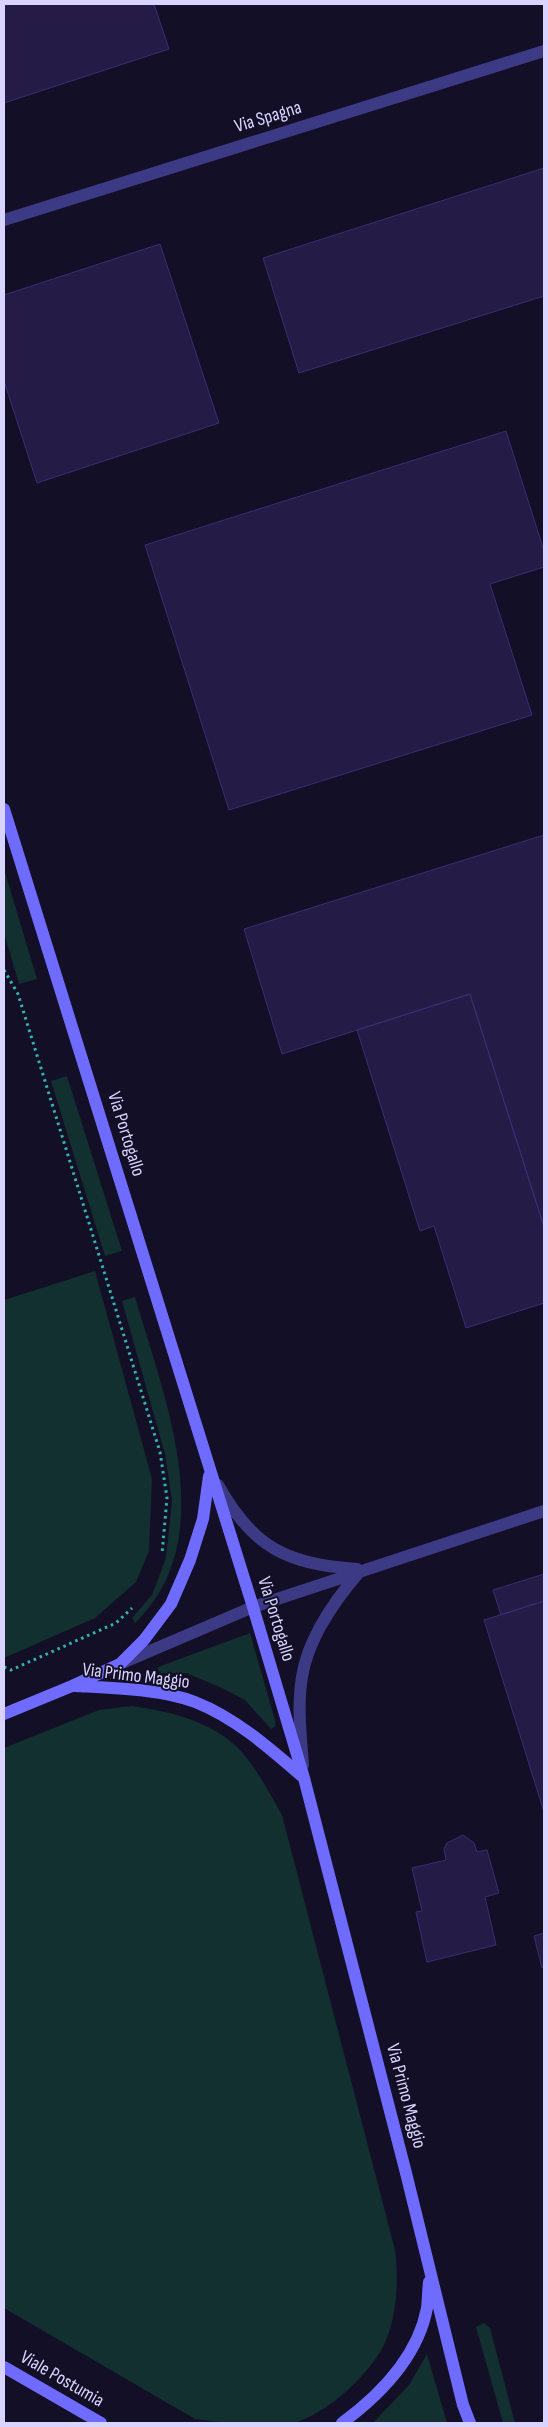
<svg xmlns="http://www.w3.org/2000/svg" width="548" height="2427" font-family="'Sofia Sans Condensed',sans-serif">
	<rect width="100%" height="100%" fill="#130f26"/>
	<!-- green -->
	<path fill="#12302f" d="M4,869L37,979L19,984L4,933Z
		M67,1076L122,1251L105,1256L51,1081Z
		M95,1271L152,1479L149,1551L136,1582L95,1618L4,1658V1300Z
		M135,1297C164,1397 223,1538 135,1623L132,1618L152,1595L166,1558L172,1501L165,1454L122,1301Z
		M250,1633L275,1720V1726L271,1729L245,1700L222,1688L186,1673H161L158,1670V1667Z
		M132,1706C168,1711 211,1721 238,1748C256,1767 269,1792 282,1815L395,2250C399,2279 397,2320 383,2347C366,2378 327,2413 294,2423C287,2425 278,2423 271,2423C245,2423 221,2423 195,2419L4,2308V1748L99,1710Z
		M484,2323L490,2328L515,2423H503L476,2327Z
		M427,2354L447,2423H373L409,2385Z"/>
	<!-- building -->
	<path fill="#241b47" stroke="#3b2d73" d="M4,4H154L169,49L4,103Z
		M544,168V296L299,373L263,258Z
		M160,244L219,423L37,483L4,381V295Z
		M506,431L544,551V567L490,584L532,715L229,810L145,545Z
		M544,835V1227L470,994L282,1054L244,929Z
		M470,994L544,1227V1303L466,1328L434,1226L420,1231L357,1030Z
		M544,1574V1601L501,1615L493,1590Z
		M544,1601V1812L484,1620Z
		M463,1835L474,1843L477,1852L487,1850L499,1893L485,1897L496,1945L427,1962L416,1912L422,1911L412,1868L446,1860L444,1849L447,1843Z
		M544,1933V1967L542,1968L534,1936Z"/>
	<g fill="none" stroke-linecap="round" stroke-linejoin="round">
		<!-- path -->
		<path stroke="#2fb8b0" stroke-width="3" stroke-dasharray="2.5 4" stroke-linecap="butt" d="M4,970L18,994L160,1452L167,1498L162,1554
			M4,1667L11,1670L116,1623L132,1608"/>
		<!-- minor -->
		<path stroke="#3d3a85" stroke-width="12" d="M4,220L544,51
			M218,1485C253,1548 287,1564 357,1569
			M122,1663L253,1607L544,1511
			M303,1765C301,1736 297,1706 302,1677C308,1638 335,1600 360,1571"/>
		<!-- secondary -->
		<path stroke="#6f6bff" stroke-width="12" d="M4,809L253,1607L304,1778L406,2173L463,2405L470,2423
			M75,1686C113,1688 160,1689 195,1702C236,1718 272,1750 304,1778
			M4,1714L72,1686L120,1664L144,1640L171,1604L190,1560L203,1519L209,1476
			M4,2367L101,2423
			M342,2423C380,2395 418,2356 427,2308C428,2300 428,2290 429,2282"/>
	</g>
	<g text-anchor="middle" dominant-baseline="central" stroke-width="4" stroke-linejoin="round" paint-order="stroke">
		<!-- street labels -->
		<g font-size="19" fill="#d9d4ff" stroke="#130f26">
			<text transform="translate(268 117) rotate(-17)">Via Spagna</text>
			<text transform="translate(126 1134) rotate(73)">Via Portogallo</text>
			<text transform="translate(276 1619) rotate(73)">Via Portogallo</text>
			<text transform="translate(136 1676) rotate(7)">Via Primo Maggio</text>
			<text transform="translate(406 2096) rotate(75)">Via Primo Maggio</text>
			<text transform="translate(62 2379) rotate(30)">Viale Postumia</text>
		</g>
	</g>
	<!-- border -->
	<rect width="548" height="2427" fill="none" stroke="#d9d4ff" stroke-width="10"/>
</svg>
